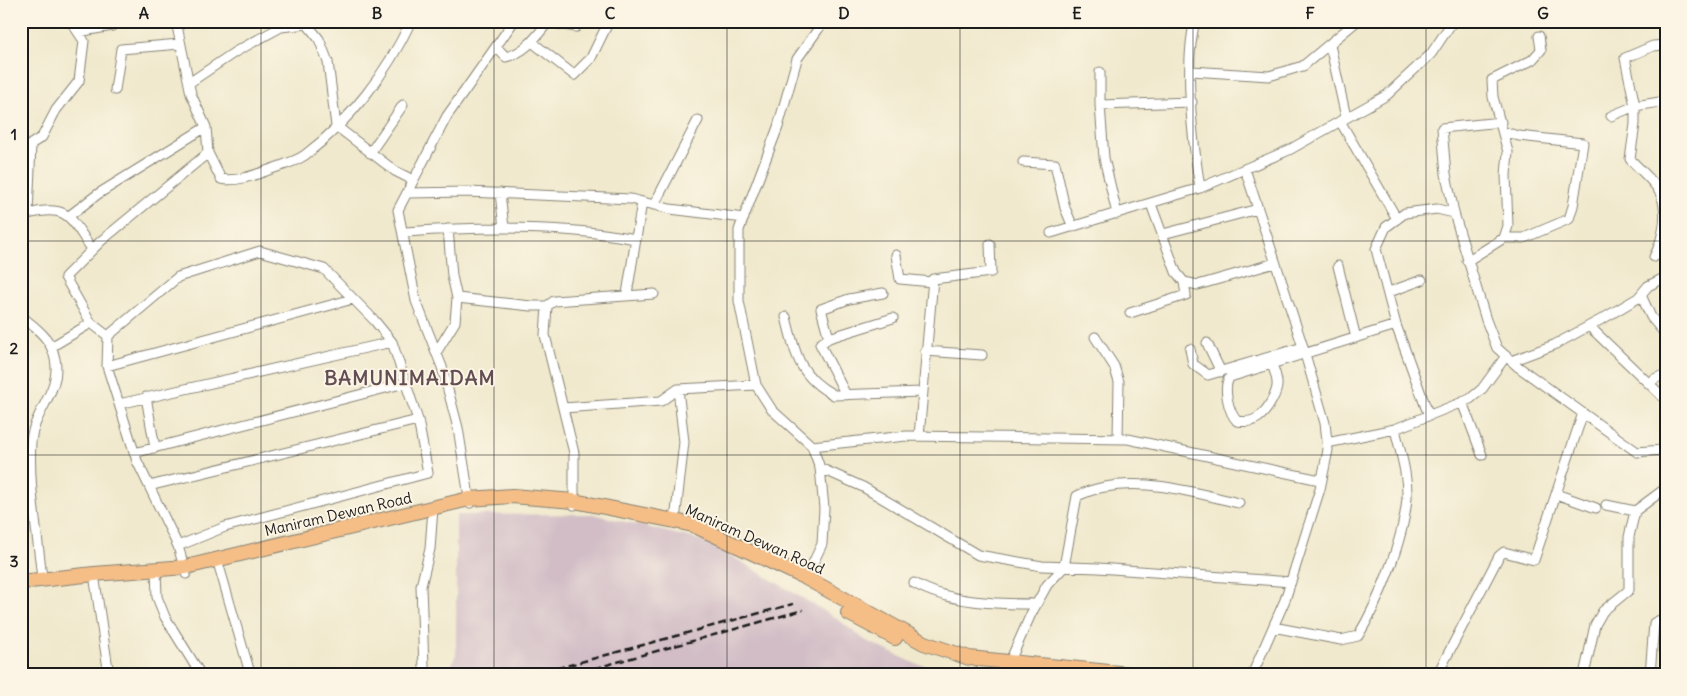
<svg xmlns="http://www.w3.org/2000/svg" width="1687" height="696" font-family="Delius,sans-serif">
	<rect width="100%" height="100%" fill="#fcf5e5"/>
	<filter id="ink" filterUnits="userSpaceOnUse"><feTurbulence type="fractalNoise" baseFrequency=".02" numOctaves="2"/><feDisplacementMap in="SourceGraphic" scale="10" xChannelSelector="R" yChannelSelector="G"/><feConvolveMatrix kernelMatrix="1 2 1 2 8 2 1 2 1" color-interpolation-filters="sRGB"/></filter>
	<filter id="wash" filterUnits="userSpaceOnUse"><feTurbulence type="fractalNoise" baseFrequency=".0096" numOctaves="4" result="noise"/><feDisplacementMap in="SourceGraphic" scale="20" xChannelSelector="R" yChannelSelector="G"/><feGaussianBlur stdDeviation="1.12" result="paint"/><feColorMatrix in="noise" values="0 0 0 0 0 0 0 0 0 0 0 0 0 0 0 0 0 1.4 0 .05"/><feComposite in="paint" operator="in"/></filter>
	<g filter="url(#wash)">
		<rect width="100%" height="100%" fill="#f0e9cd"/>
		<!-- railway -->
		<path fill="#d2bdc6" d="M593,514L708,542L836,618L865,640L916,664L983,675H448L456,654V515Z"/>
	</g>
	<g filter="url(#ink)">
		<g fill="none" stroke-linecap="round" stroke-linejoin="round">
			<!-- minor casing -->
			<g stroke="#868274" stroke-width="11">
				<path id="minor" d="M68,21L72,23L84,41L79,81L56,110L42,137L31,144L28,214C70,203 70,219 92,249
					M176,21L191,94L206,127L208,153L221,179C235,182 252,176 266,171C278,166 294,163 305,155C350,121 387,73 411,21
					M1195,21C1183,66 1193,142 1200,188
					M78,32L112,26V21
					M532,42L574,75L591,58L609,21
					M1330,45L1346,117
					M496,47L506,57C526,52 536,37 548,22L576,27L579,21
					M1191,71L1269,76L1303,66L1357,21
					M1100,72V105L1192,102
					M189,83L235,52L281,27L307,24L319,39L328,62L336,126L395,171L413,180
					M115,90L121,49L180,44
					M1100,105L1104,158L1117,214
					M1611,116L1635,106L1666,101
					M1340,121L1397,219
					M370,153L403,105
					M1023,162L1055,164L1065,208L1073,227
					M1245,169L1303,347L1325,423L1328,450L1320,489L1285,600L1252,675
					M407,193L467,192L631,199L670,209L744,218
					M500,193L504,228
					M1151,204L1176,272L1184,282L1198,285L1275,263
					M654,205L698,120
					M1454,213L1446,174L1442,128L1501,122
					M69,216L98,194L206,127
					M406,232C481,226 562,225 636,239
					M1051,233L1200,188L1289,150L1387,95L1431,54L1453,21
					M1163,234L1258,209
					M1504,238H1524L1569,219L1573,206L1583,143L1519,136L1504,132
					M896,255L900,279L932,282
					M1654,257C1663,240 1670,210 1659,191C1653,180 1639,169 1630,159L1635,124V106L1625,58L1653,46L1666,45
					M1467,261L1504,238L1508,226L1506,175L1508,152L1493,97L1492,80L1532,60L1541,50L1539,36
					M1338,266L1356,338
					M1389,292L1422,280
					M627,294L642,202
					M1641,295L1651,317L1662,330L1666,328
					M457,298L531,306H547
					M1130,313L1186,295L1184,282
					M21,316C37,329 51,338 55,359C62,390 33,412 31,442C28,485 38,535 42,579
					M786,317C795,353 799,377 834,395L922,392
					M1589,326L1666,400
					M108,336L91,323L65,277L101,241L208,153
					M1095,337L1114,366L1119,382L1118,439
					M829,338L821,309L849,299L883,293
					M1207,343L1221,372
					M51,347L91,323
					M1190,349L1193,364L1208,375L1303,347
					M925,351L982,355
					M436,353L455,322L457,298L452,276L448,229
					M1511,361L1554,345L1604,318L1638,298L1648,286L1666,277
					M1272,364C1274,370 1277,377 1277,383C1278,390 1274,396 1271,402C1263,416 1255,424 1237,421C1229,413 1222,387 1230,377L1396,325
					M107,366L353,299
					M1650,384L1654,379L1666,374
					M846,395L820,344L829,338L893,318
					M146,397L155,448
					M1462,402L1482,455
					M119,404L392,342
					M563,408L661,401L678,389L756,385
					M1429,416L1396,325L1376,249L1386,227L1405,213L1437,209L1454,213L1486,320L1497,348L1517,366L1637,452L1662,450L1666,441
					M919,436L933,279L991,272L990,244
					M1327,443L1395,429L1470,399L1482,389L1506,356
					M812,446L906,436L1128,439L1320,480
					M134,453L405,383
					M820,468L863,487L978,555L1042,566L1098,568L1291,582
					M149,486L418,420
					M1556,494L1596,508
					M470,503L458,428L442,367L416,301L398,210L447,116L514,21
					M574,505V453L545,335L547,306L554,301L654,294
					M1606,505L1635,511
					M675,521L684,442L678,389
					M178,546L225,527L428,473L418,420L392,342L374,320L324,269L260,251L178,277L108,336L107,366L137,461L178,546L186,574
					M219,566L250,673
					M156,570L157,597L165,617L201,675
					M806,578L822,544L824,508L820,468L812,446L772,410L756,385L739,301V230L778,127L797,59L824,21
					M95,581L109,675
					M914,583C949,603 996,604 1036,604
					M1273,627L1341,640L1358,636C1379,602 1404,538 1407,498C1408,475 1400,451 1395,429
					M1010,661L1031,614L1047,585L1064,567L1077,496C1127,472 1187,491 1239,503
					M424,667L421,586L430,549L433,508
					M1437,675L1499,556L1504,552L1534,560L1583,413
					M1584,675L1595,625L1603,611L1629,590V537L1635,511L1666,488
					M1650,675L1654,623L1666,617"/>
			</g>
			<!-- primary casing -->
			<g stroke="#868274" stroke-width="16">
				<path id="primary" d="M21,582L94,574L186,567L469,499L512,496L574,501L675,521L693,525L806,578L924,643L969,658L1139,675
					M848,613L895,638"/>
			</g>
			<!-- minor -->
			<use href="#minor" stroke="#fff" stroke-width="9"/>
			<!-- primary -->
			<use href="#primary" stroke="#f6be87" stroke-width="14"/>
			<!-- rail -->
			<path stroke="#1c1c1c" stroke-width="2.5" stroke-dasharray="8 4" stroke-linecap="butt" d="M533,675L793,604
				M571,675L803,610"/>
		</g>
	</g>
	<!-- grid -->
	<path fill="none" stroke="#1c1c1c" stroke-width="1" stroke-opacity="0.55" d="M261,21V675M494,21V675M727,21V675M960,21V675M1193,21V675M1426,21V675M21,241H1666M21,455H1666"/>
	<g text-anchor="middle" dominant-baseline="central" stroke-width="4" stroke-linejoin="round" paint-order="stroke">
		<!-- street labels -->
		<g font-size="15" fill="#1c1c1c" stroke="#fcf5e5">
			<text transform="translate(338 514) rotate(-13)">Maniram Dewan Road</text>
			<text transform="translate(755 539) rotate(24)">Maniram Dewan Road</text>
		</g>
		<!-- district labels -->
		<g font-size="20" font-weight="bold" letter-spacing="1" fill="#634e54" stroke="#fcf5e5">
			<text x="410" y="377">BAMUNIMAIDAM</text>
		</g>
	</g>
	<!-- margin -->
	<rect width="1687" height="696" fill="none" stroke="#fcf5e5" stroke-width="55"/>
	<rect x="28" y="28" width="1632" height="640" fill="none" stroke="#1c1c1c" stroke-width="2"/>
	<g font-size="16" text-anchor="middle" font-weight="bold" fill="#1c1c1c">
		<text x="144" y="19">A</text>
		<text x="377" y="19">B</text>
		<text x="610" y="19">C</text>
		<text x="844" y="19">D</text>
		<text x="1077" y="19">E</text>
		<text x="1310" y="19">F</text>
		<text x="1543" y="19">G</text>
		<text x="14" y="140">1</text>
		<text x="14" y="354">2</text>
		<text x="14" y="567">3</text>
	</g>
</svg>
